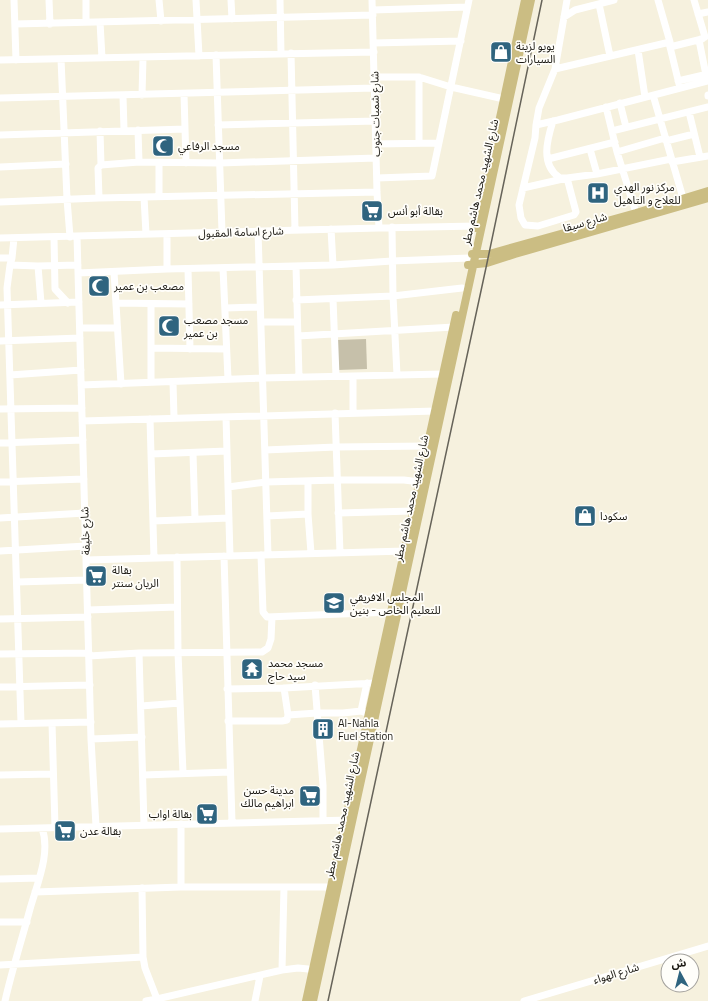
<svg xmlns="http://www.w3.org/2000/svg" width="708" height="1001" font-family="'Titillium Web','Noto Sans Arabic',sans-serif">
	<rect width="100%" height="100%" fill="#f6f1de"/>
	<!-- green -->
	<path fill="#c6c0aa" d="M366,339L367,369L338,370L337,340Z"/>
	<g fill="none" stroke-linecap="round" stroke-linejoin="round">
		<!-- minor -->
		<path stroke="#fff" stroke-width="7" d="M14,0L16,60
			M49,0L50,24
			M86,0V22
			M159,0L161,21
			M196,0L199,56
			M231,0L232,19
			M280,0L281,53
			M372,0L377,192L379,228
			M658,0L670,42V47L680,88
			M694,0L705,37L699,40L706,75
			M599,4L610,56
			M373,10L467,7
			M698,14L708,12
			M564,17L575,10L614,0
			M100,22L102,58
			M15,24L373,15
			M373,43L461,41
			M670,47L702,39
			M638,50L645,97
			M291,53L295,230
			M216,55L222,232
			M61,59L67,199L70,237
			M0,60L374,52
			M555,69L670,42
			M374,77H419L451,87L504,99
			M419,77V143
			M678,81L708,74
			M184,94L186,163
			M142,95L143,58
			M653,95L683,198
			M708,95V96
			M123,96L124,130
			M0,98L374,88
			M620,103L626,127
			M606,107L617,152L636,213
			M689,112L700,157
			M553,121C547,140 540,165 560,178H567L576,212L574,215L538,226L525,225L521,218L519,205L535,138L536,125L558,120L708,81
			M218,125L376,121
			M536,125L539,108L555,69L567,0
			M138,130L139,162
			M612,131L708,107
			M0,135L185,129
			M666,141L694,134
			M376,144L438,143
			M590,149L597,174
			M617,152L665,138
			M548,159L615,142
			M672,162L708,156
			M159,163V196
			M101,165L139,162L220,163L376,158
			M0,167L66,164
			M377,178L432,176L469,0
			M523,188L567,178L597,174L671,159
			M144,197L146,234
			M99,198L98,168L101,165L100,131
			M0,202L99,198L377,192
			M392,227L393,296L397,375
			M331,229L333,265
			M258,231L268,555
			M167,234V269
			M77,236L91,739L96,826
			M54,237L55,289L68,303
			M0,238L379,228L476,226L481,227
			M14,238L12,258L10,265L38,266L41,303
			M0,258H12
			M10,265L7,288L21,723
			M38,266L78,265
			M296,266L299,377
			M223,268L228,379
			M188,269L190,349
			M114,272L121,384
			M78,273L167,269L333,265L392,261L469,258
			M333,299L336,376
			M296,300L393,296L462,288
			M116,303L189,304
			M0,305L79,302
			M226,308L260,307
			M261,322H297
			M80,328H117
			M298,336L454,327
			M0,341L80,338
			M151,348L226,349
			M10,375L81,370
			M353,376V413
			M151,382V304
			M173,382L174,418
			M81,385L262,378L443,374
			M0,409L82,408
			M335,413L340,553
			M226,417L230,556
			M150,419L154,558
			M82,421L435,411
			M0,443L83,440
			M265,450L336,447L428,446
			M193,453L195,519
			M151,454L227,451
			M308,481V514L311,553
			M0,482L84,479
			M228,487L266,482L337,480H404L420,482
			M338,513L413,511
			M267,516L308,514
			M0,518L85,513
			M153,521L229,518
			M0,551L86,546
			M261,555L263,612L267,617L391,612
			M224,556L232,822
			M177,557L178,653L183,773
			M86,560L405,551
			M17,582L87,580
			M88,610L177,607
			M0,619L88,617
			M139,653L144,825
			M0,654L89,653
			M89,656L139,653L262,652L268,648L271,639L272,617
			M315,685L323,785V820
			M0,687L90,685
			M227,689L284,688L375,683
			M141,706L180,703
			M361,711L367,683
			M288,715L317,713H343L361,711L369,714H373
			M228,721H282L287,720L288,715L284,688
			M52,723L55,827
			M0,724L91,722
			M91,739L142,737
			M0,775L53,774
			M143,775L230,772
			M181,824V887
			M0,829L350,820
			M0,879L39,878
			M142,888L143,957
			M35,892L181,887H331
			M0,922H27
			M0,965L143,957L145,968L157,999L282,970L298,968L318,970
			M282,970L284,887
			M5,1001C12,970 22,939 30,909C37,884 51,853 42,828
			M146,1001L157,999
			M255,1001L260,976
			M524,1001L708,946"/>
		<!-- major -->
		<path stroke="#cbbd83" stroke-width="8" d="M476,228L504,99L525,0
			M472,254H489L636,213L708,191
			M468,265L487,263L515,254L708,198
			M306,1001L456,315
			M313,1001L531,0"/>
		<!-- rail -->
		<path stroke="#666359" stroke-width="1.5" d="M328,1001L487,263L542,0"/>
	</g>
	<!-- icons -->
	<defs>
		<g id="shop-square" transform="scale(1.15)"><rect x="-9" y="-9" width="18" height="18" rx="4" fill="#2f647f" stroke="#fffefa"/><path d="M-5-2.5h2.3a2.7 3.5 0 0 1 5.4 0H5L5.5 6h-11ZM-1.5-2.5h3a1.5 2.3 0 0 0-3 0Z" fill="#fff"/></g>
		<g id="mosque-square" transform="scale(1.15)"><rect x="-9" y="-9" width="18" height="18" rx="4" fill="#2f647f" stroke="#fffefa"/><path d="M3.5-4.9A6 6 0 1 0 3.5 4.9A5 5 0 1 1 3.5-4.9Z" fill="#fff"/></g>
		<g id="hospital-square" transform="scale(1.15)"><rect x="-9" y="-9" width="18" height="18" rx="4" fill="#2f647f" stroke="#fffefa"/><path d="M-5-5h3v3.5h4V-5h3V5h-3V1.5h-4V5h-3Z" fill="#fff"/></g>
		<g id="supermarket-square" transform="scale(1.15)"><rect x="-9" y="-9" width="18" height="18" rx="4" fill="#2f647f" stroke="#fffefa"/><path d="M-6-5.5h2.5l.6 2H6L4.5 2H-2.5L-4.4-4H-6ZM-1.5 3.2a1.3 1.3 0 1 0 .1 0ZM3 3.2a1.3 1.3 0 1 0 .1 0Z" fill="#fff"/></g>
		<g id="school-square" transform="scale(1.15)"><rect x="-9" y="-9" width="18" height="18" rx="4" fill="#2f647f" stroke="#fffefa"/><path d="M0-5L7-2L0 1L-7-2ZM-4 1L0 2.5L4 1V4Q0 6-4 4Z" fill="#fff"/></g>
		<g id="temple-square" transform="scale(1.15)"><rect x="-9" y="-9" width="18" height="18" rx="4" fill="#2f647f" stroke="#fffefa"/><path d="M0-6L5-2H3V0L6.5 2.5H4V6H1.5V3h-3V6H-4V2.5H-6.5L-3 0V-2H-5Z" fill="#fff"/></g>
		<g id="building-square" transform="scale(1.15)"><rect x="-9" y="-9" width="18" height="18" rx="4" fill="#2f647f" stroke="#fffefa"/><path d="M-4-6H4V6H1V3H-1V6H-4ZM-2.5-4.3h1.7v1.8h-1.7ZM.8-4.3h1.7v1.8H.8ZM-2.5-1h1.7V.8h-1.7ZM.8-1h1.7V.8H.8Z" fill="#fff"/></g>
	</defs>
	<g fill-rule="evenodd">
		<use href="#shop-square" x="501" y="52"/>
		<use href="#mosque-square" x="163" y="146"/>
		<use href="#hospital-square" x="598" y="193"/>
		<use href="#supermarket-square" x="372" y="211"/>
		<use href="#mosque-square" x="99" y="286"/>
		<use href="#mosque-square" x="169" y="326"/>
		<use href="#shop-square" x="585" y="516"/>
		<use href="#supermarket-square" x="96" y="576"/>
		<use href="#school-square" x="334" y="603"/>
		<use href="#temple-square" x="252" y="669"/>
		<use href="#building-square" x="323" y="729"/>
		<use href="#supermarket-square" x="310" y="796"/>
		<use href="#supermarket-square" x="207" y="814"/>
		<use href="#supermarket-square" x="65" y="831"/>
	</g>
	<g text-anchor="middle" dominant-baseline="central" stroke-width="3.5" stroke-linejoin="round" paint-order="stroke">
		<!-- poi labels -->
		<g font-size="11" fill="#1b1913" stroke="#fffefa" text-anchor="start">
			<text x="516" y="46">يويو لزينة<tspan x="516" dy="13">السيارات</tspan></text>
			<text x="178" y="146">مسجد الرفاعي</text>
			<text x="614" y="187">مركز نور الهدي<tspan x="614" dy="13">للعلاج و التاهيل</tspan></text>
			<text x="388" y="211">بقالة أبو أنس</text>
			<text x="114" y="286">مصعب بن عمير</text>
			<text x="184" y="320">مسجد مصعب<tspan x="184" dy="13">بن عمير</tspan></text>
			<text x="600" y="516">سكودا</text>
			<text x="112" y="570">بقالة<tspan x="112" dy="13">الريان سنتر</tspan></text>
			<text x="350" y="597">المجلس الافريقي<tspan x="350" dy="13">للتعليم الخاص - بنين</tspan></text>
			<text x="268" y="663">مسجد محمد<tspan x="268" dy="13">سيد حاج</tspan></text>
			<text x="338" y="723">Al-Nahla<tspan x="338" dy="13">Fuel Station</tspan></text>
			<text x="294" y="790" text-anchor="end">مدينة حسن<tspan x="294" dy="13">ابراهيم مالك</tspan></text>
			<text x="192" y="814" text-anchor="end">بقالة اواب</text>
			<text x="80" y="831">بقالة عدن</text>
		</g>
		<!-- street labels -->
		<g font-size="11" fill="#1b1913" stroke="#fffefa">
			<text transform="translate(375 114) rotate(-91)">شارع شمبات جنوب</text>
			<text transform="translate(480 182) rotate(-77)">شارع الشهيد محمد هاشم مطر</text>
			<text transform="translate(585 222) rotate(-16)">شارع سيقا</text>
			<text transform="translate(241 232) rotate(-2)">شارع اسامة المقبول</text>
			<text transform="translate(411 498) rotate(-78)">شارع الشهيد محمد هاشم مطر</text>
			<text transform="translate(85 531) rotate(-92)">شارع خليفة</text>
			<text transform="translate(342 815) rotate(-78)">شارع الشهيد محمد هاشم مطر</text>
			<text transform="translate(616 973) rotate(-17)">شارع الهواء</text>
		</g>
	</g>
	<!-- north arrow -->
	<g transform="translate(680 973) rotate(353)"><circle r="19" fill="#fffefa" stroke="#a4a29e"/>
	<path d="M0-3L7 15L0 10L-7 15Z" fill="#2f647f"/>
	<text y="-6" font-size="11" font-weight="bold" text-anchor="middle" fill="#1b1913">ش</text>
	</g>
</svg>
